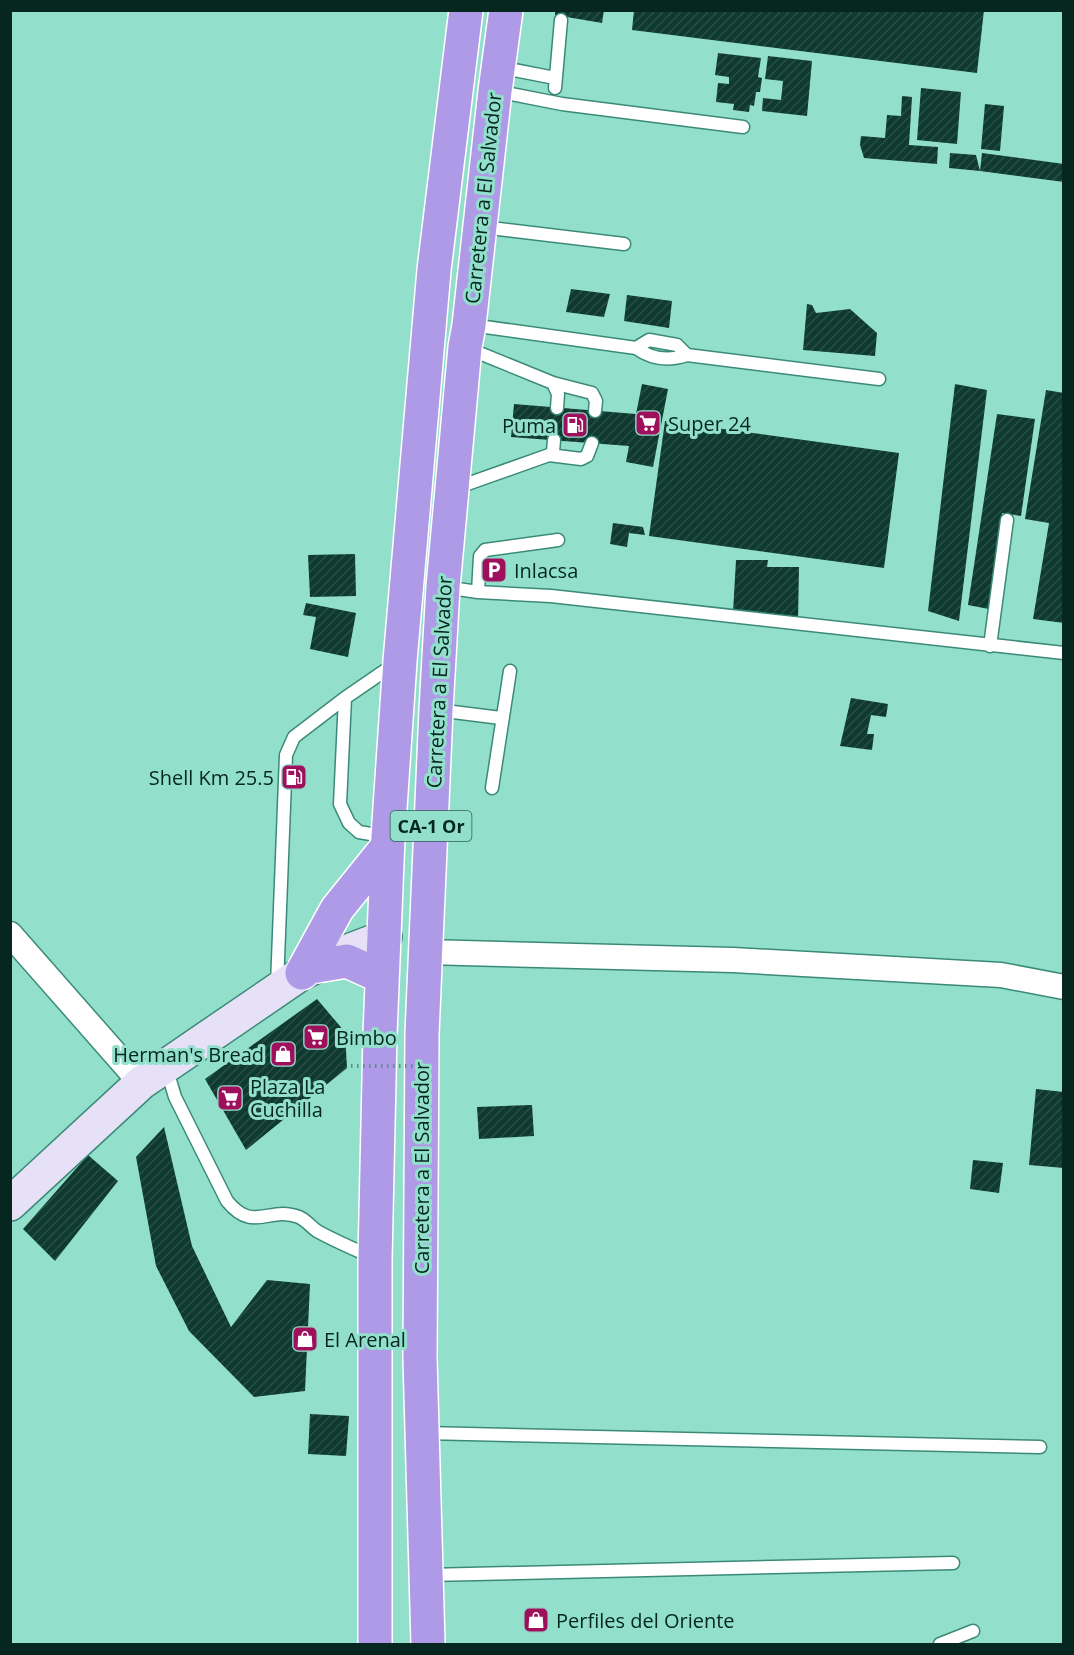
<svg xmlns="http://www.w3.org/2000/svg" width="1074" height="1655" font-family="'Open Sans',sans-serif">
	<defs>
		<pattern id="building-hatch" width="6" height="6" patternUnits="userSpaceOnUse" patternTransform="scale(1.5)"><rect width="6" height="6" fill="#0f3a30"/><path d="M-1 1l2-2M0 6l6-6M5 7l2-2" fill="none" stroke="#284e45"/></pattern>
	</defs>
	<rect width="100%" height="100%" fill="#92e0cc"/>
	<!-- building -->
	<path fill="url(#building-hatch)" d="M555,10H604L602,23L555,15Z
		M634,10H984L977,73L632,30Z
		M718,53L761,58L758,77L762,78L760,92H756L754,106L750,105L749,112L733,110L734,104L716,102L718,83L729,84V77L715,75Z
		M768,56L812,61L807,116L762,111L763,98L781,100L783,81L765,79Z
		M921,88L961,92L957,144L917,140Z
		M902,96L912,97L909,145L938,147L937,164L864,158L860,145L861,136L885,138L887,115L901,116Z
		M985,104L1004,106L1000,151L981,149Z
		M950,153L976,155L980,171L949,168Z
		M982,153L1064,164V182L980,171Z
		M571,289L610,294L604,317L566,312Z
		M627,295L672,301L669,328L624,321Z
		M807,304L812,305L816,313L850,309L877,333L875,356L803,350Z
		M642,384L668,389L653,467L626,462L629,446L511,437L514,404L636,414Z
		M955,384L987,390L959,621L928,611Z
		M1046,390L1064,393V623L1033,619L1049,523L1025,519Z
		M997,414L1035,419L1021,516L1002,513L989,609L968,605Z
		M665,421L899,453L884,568L649,536Z
		M613,523L643,527L645,535L629,533L627,547L610,544Z
		M355,554L356,596L310,597L308,555Z
		M736,560H768L767,567H799L798,622L767,613L733,612Z
		M306,603L356,613L348,657L310,649L316,617L303,615Z
		M851,698L888,704L886,717L871,715L867,734H874L872,750L840,746Z
		M317,999L345,1032L347,1068L246,1150L205,1079Z
		M1036,1089L1064,1092V1168L1029,1165Z
		M532,1105L534,1136L479,1139L477,1107Z
		M164,1127L192,1246L231,1327L267,1280L310,1284L305,1391L254,1397L189,1331L156,1266L136,1157Z
		M88,1155L118,1181L55,1261L23,1229Z
		M973,1160L1003,1163L999,1193L970,1189Z
		M310,1414L349,1416L346,1456L308,1454Z"/>
	<g fill="none" stroke-linecap="round" stroke-linejoin="round">
		<!-- lane casing -->
		<g stroke="#3b8a78" stroke-width="15">
			<path id="lane" d="M499,67L555,78
				M555,88L561,20
				M496,91L562,104L743,127
				M482,227L624,244
				M471,325L636,348L649,340L677,345L687,355L879,379
				M467,348L553,383L558,394L557,408
				M636,348C651,359 669,361 687,355
				M553,383L592,393L596,401L595,411
				M549,455L581,459L587,456L592,443
				M453,489L549,455L553,452L554,440
				M444,587L478,592L551,596L1064,653
				M478,592L480,556L485,550L558,540
				M990,646L1007,520
				M345,698L340,804L349,823L359,832L388,837
				M437,710L501,718
				M492,788L510,671
				M277,985L286,755L294,737L345,698L396,663
				M166,1067L175,1097L227,1201C254,1234 269,1205 299,1217C306,1220 311,1227 317,1231C335,1241 354,1249 372,1257
				M424,1433L1040,1447
				M428,1575L953,1563
				M940,1644L973,1631"/>
		</g>
		<!-- street casing -->
		<g stroke="#3b8a78" stroke-width="27">
			<path id="street" d="M10,934L141,1083
				M426,952L733,960L1001,975L1064,987"/>
		</g>
		<!-- secondary casing -->
		<g stroke="#3b8a78" stroke-width="36">
			<path id="secondary" d="M10,1204L141,1083L302,973L351,950L385,937"/>
		</g>
		<!-- highway casing -->
		<g stroke="#fff" stroke-width="36">
			<path id="highway" d="M317,966L347,961L382,977
				M302,973L337,909L387,847
				M375,1644V1259L380,1034L388,837L400,661L434,270L466,10
				M428,1644L420,1358L422,1034L436,710L443,587L465,347L469,325L495,91L506,10"/>
		</g>
		<!-- lane -->
		<use href="#lane" stroke="#fff" stroke-width="12"/>
		<!-- street -->
		<use href="#street" stroke="#fff" stroke-width="24"/>
		<!-- secondary -->
		<use href="#secondary" stroke="#e7e1f8" stroke-width="33"/>
		<!-- highway -->
		<use href="#highway" stroke="#af9ae7" stroke-width="33"/>
		<!-- path-bridge -->
		<path stroke="#579385" stroke-width="4" stroke-dasharray="1.5 4.5" stroke-linecap="butt" d="M351,1066H427"/>
	</g>
	<!-- icons -->
	<defs>
		<g id="supermarket-square" transform="scale(1.35)"><rect x="-9" y="-9" width="18" height="18" rx="4" fill="#9e105c" stroke="#92e0cc"/><path d="M-6-5.5h2.5l.6 2H6L4.5 2H-2.5L-4.4-4H-6ZM-1.5 3.2a1.3 1.3 0 1 0 .1 0ZM3 3.2a1.3 1.3 0 1 0 .1 0Z" fill="#fff"/></g>
		<g id="fuel-square" transform="scale(1.35)"><rect x="-9" y="-9" width="18" height="18" rx="4" fill="#9e105c" stroke="#92e0cc"/><path d="M-5.5-6h7V0h2V4h1.3V-2.5L3-4.5l.8-.8L6-3V5H2.5V1h-1V6h-7ZM-4.2-4.7v3.2H.2V-4.7Z" fill="#fff"/></g>
		<g id="parking-square" transform="scale(1.35)"><rect x="-9" y="-9" width="18" height="18" rx="4" fill="#9e105c" stroke="#92e0cc"/><path d="M-3.5-5.5H1a3.5 3.5 0 0 1 0 7H-1V5.5H-3.5ZM-1-3.4V-.6H.8a1.4 1.4 0 0 0 0-2.8Z" fill="#fff"/></g>
		<g id="shop-square" transform="scale(1.35)"><rect x="-9" y="-9" width="18" height="18" rx="4" fill="#9e105c" stroke="#92e0cc"/><path d="M-5-2.5h2.3a2.7 3.5 0 0 1 5.4 0H5L5.5 6h-11ZM-1.5-2.5h3a1.5 2.3 0 0 0-3 0Z" fill="#fff"/></g>
	</defs>
	<g fill-rule="evenodd">
		<use href="#supermarket-square" x="648" y="423"/>
		<use href="#fuel-square" x="575" y="425"/>
		<use href="#parking-square" x="494" y="570"/>
		<use href="#fuel-square" x="294" y="777"/>
		<use href="#supermarket-square" x="316" y="1037"/>
		<use href="#shop-square" x="283" y="1054"/>
		<use href="#supermarket-square" x="230" y="1098"/>
		<use href="#shop-square" x="305" y="1339"/>
		<use href="#shop-square" x="536" y="1620"/>
	</g>
	<g text-anchor="middle" dominant-baseline="central" stroke-width="6" stroke-linejoin="round" paint-order="stroke">
		<!-- shield labels -->
		<rect fill="#92e0cc" stroke="#2f5e54" stroke-width="1.5" x="390.5" y="811" width="81" height="30" rx="4.5"/>
		<g font-size="18" font-weight="bold" fill="#052720">
			<text x="431" y="826">CA-1 Or</text>
		</g>
		<!-- street labels -->
		<g font-size="20" fill="#052720" stroke="#92e0cc">
			<text transform="translate(483 198) rotate(-84)">Carretera a El Salvador</text>
			<text transform="translate(439 682) rotate(-87)">Carretera a El Salvador</text>
			<text transform="translate(421 1168) rotate(-90)">Carretera a El Salvador</text>
		</g>
		<!-- poi labels -->
		<g font-size="20" fill="#052720" stroke="#92e0cc" text-anchor="start">
			<text x="668" y="423">Super 24</text>
			<text x="556" y="425" text-anchor="end">Puma</text>
			<text x="514" y="570">Inlacsa</text>
			<text x="274" y="777" text-anchor="end">Shell Km 25.5</text>
			<text x="336" y="1037">Bimbo</text>
			<text x="264" y="1054" text-anchor="end">Herman's Bread</text>
			<text x="250" y="1086">Plaza La<tspan x="250" dy="23">Cuchilla</tspan></text>
			<text x="324" y="1339">El Arenal</text>
			<text x="556" y="1620">Perfiles del Oriente</text>
		</g>
	</g>
	<!-- border -->
	<rect width="1074" height="1655" fill="none" stroke="#052720" stroke-width="24"/>
</svg>
